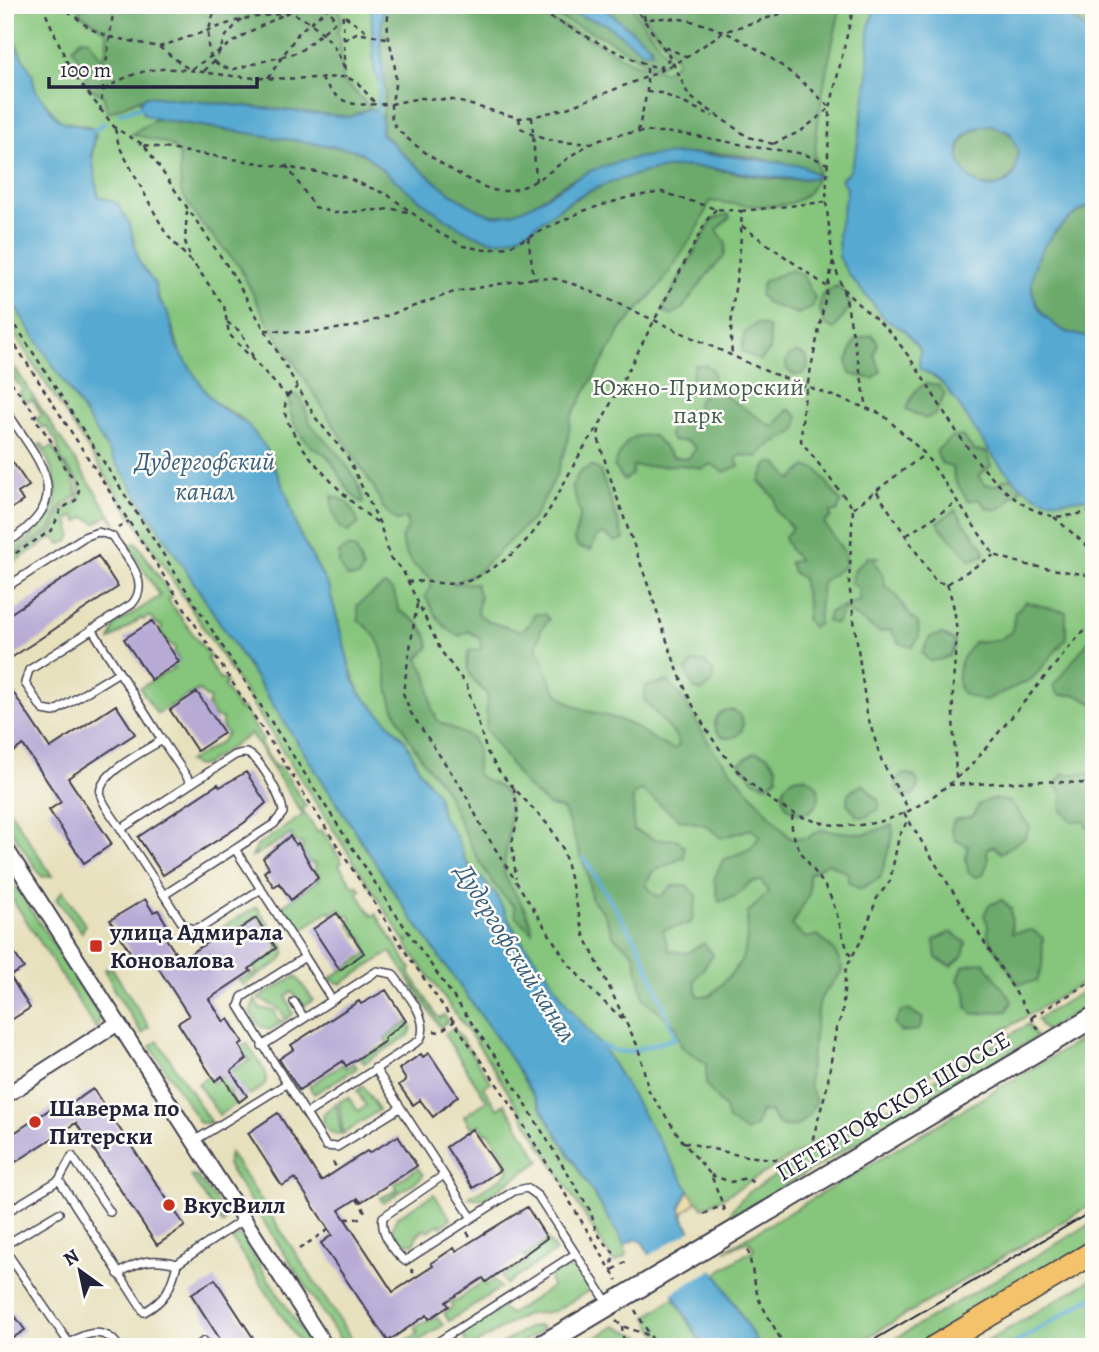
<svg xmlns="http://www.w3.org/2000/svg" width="1099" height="1352" font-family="Alegreya,serif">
	<rect width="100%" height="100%" fill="#fdfcf7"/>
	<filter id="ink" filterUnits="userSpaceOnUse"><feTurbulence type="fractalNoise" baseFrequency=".0143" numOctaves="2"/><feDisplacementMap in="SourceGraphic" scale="14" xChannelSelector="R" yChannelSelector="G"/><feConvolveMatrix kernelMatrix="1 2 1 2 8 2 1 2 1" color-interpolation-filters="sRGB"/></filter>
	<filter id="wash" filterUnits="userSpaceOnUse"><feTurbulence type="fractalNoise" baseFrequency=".00686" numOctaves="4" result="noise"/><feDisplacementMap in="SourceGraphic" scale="28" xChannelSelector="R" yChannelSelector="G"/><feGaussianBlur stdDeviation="1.57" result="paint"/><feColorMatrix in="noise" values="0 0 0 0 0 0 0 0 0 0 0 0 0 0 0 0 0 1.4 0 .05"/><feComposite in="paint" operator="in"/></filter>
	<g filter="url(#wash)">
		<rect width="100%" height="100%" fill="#e7e0bd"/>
		<!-- green -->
		<path fill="#85c57c" stroke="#54745c" stroke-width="2" d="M5,5H1094V976L724,1197L703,1208L699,1201L696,1203L605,1051L567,1005L548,974L517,935L495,893L466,862L456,836L443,818L436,792L421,773L405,740L361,694L351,671L329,588L299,533L287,495L266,448L242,419L210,399L180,353L169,316L139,262L120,208L117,203L101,199C92,188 91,149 96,135L89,126L60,121L38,94L16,43L5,29Z
			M5,291L404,907L506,1051L625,1245L626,1256L614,1263L485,1055L414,956L406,944L408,940L405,941L5,320Z
			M5,353L117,525L109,515L96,523L86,517L78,522L74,516L68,520L72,535L69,541L60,544L53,537L5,568V561L53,531L61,511L77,501L80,490L78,481L61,460L57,442L46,426L42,428L36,419L42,415L32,399L26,403L19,393L23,390L10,374Z
			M42,444L46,450L53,446C58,464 80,478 76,496L59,509L51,529L5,559V555C53,524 74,499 39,445Z
			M126,541L130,546L136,542L172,597L168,600L210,657L207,659L220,680L224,679L227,683L224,686L239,710L243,708L263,740L260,743L276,768L280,766L306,806L302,809L317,832L322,830L342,862L339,865L354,887L357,885L361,890L357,893L372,916L376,914L411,969L409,972L437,1016L440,1018L444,1015L448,1021L440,1027L391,952L341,984L329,979L368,953L363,937L358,936L349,924L352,920L349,915L344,916L339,908L331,914L329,911L298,932L281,907L320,879L315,870L316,864L309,862L302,850L303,844L296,842L291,834L252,857L257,846L303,815L251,734L204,765L196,766L188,762L221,742L227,734L222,726V718H216L208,706L210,700L198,690L157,714L140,688L174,668L172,665L179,660L174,652L176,647L169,644L161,632L162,626L156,624L150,616L143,620L141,618L110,640L114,626L160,596Z
			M5,803L52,876L42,877L5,821Z
			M5,870L100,1016L97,1030L5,888Z
			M63,891L85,925L82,932L56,899Z
			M257,907L283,944L285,953L280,961L243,985L239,980L257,973L253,966L271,957L279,949L257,916L231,932L228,926L212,938L209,934Z
			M112,968L149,1027L142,1033L114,990L105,969Z
			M296,976L313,1000L304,1006L292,992L286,996L293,1014L286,1019L279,1009L258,998Z
			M1094,985V1002L1045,1031L1037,1019Z
			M255,1000L260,1008L275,1011L278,1020L284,1021L270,1030L260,1026L250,1012Z
			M408,1022L412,1028L409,1035L364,1063L360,1058L388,1044L385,1038Z
			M1028,1024L1036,1037L730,1218L733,1208L747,1193Z
			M454,1028L491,1082L483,1087L497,1109L505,1104L540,1161L482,1200L469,1197L503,1177L509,1170L504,1161L506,1159L488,1132L485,1133L479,1124L472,1129L464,1116L487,1101L444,1034Z
			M1094,1032V1203L851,1347H760L716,1273L754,1249L749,1241L726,1250Z
			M158,1041L211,1123H200L150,1046Z
			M247,1043L266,1073V1081L263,1087L249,1095L242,1085L229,1093L236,1104L219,1115L198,1084L208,1076L213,1083L250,1060L239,1048Z
			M354,1063L357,1068L314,1094L309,1086L343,1064L346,1068Z
			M363,1086L379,1110L343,1134L339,1102L348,1097L358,1111L366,1106L357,1091Z
			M336,1103L341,1134C331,1135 327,1130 323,1123L324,1113Z
			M230,1153L357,1347H345L227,1165Z
			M418,1168L423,1175L421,1178L383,1203L380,1198L398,1190L394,1184Z
			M191,1176L197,1177L228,1216L223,1224Z
			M434,1194L451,1219L441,1227L439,1224L428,1231L425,1229L417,1235L414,1244L401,1242L392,1229L397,1217Z
			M1094,1222V1244L921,1347H881Z
			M241,1236L312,1347H302L231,1237Z
			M548,1240L556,1251L506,1284L501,1276L528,1261L524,1256Z
			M568,1268L578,1270L590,1290L555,1311L524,1315L471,1347H460L466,1343L462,1332L501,1307L510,1314L552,1287L549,1276Z
			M1094,1278V1347H978Z
			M494,1280L500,1288L449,1321L444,1313L453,1307L450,1302L457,1301L483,1281L486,1286Z
			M674,1297L703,1347H665L647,1317Z
			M437,1317L443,1325L410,1347H397L418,1333L415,1327Z
			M540,1326L544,1329L515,1347H496L530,1327Z
			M615,1326L645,1338L650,1347H581Z"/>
		<!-- forest -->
		<path fill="#6caa6c" stroke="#476654" stroke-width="2" fill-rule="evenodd" d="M79,5H340L341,22L337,33L340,39L343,80L371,108L350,117L146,96L108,113L103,95L89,88L83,66L72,48L81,39L89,40L102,59L107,50V33L94,22L81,15Z
			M384,5H518L589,38L632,63L664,72L676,63V58L635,5H841C830,54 818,105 815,155C815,163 819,167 818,175C797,163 736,153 709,153C689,154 590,171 573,179C548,190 522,221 492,215C460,207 404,156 381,132L385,93L380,39L389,36L380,32Z
			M529,5H576V10L583,18C605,16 625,39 642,51L652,47L600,5H630L668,57L667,61L659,66L648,64L603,37Z
			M1062,5H1094V35L1069,17Z
			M156,119L351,149L364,154L457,224L494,241C525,236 548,214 575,199C601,184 636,173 666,168C716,161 768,188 816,177C807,219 742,204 710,201L699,226L663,282L622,328L571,417L567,444L556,476L535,516L477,573L452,584L475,583L480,596L477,613L490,622L519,631L529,625L534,614H544L549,619L541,630L536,647C547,662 546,681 559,694C577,714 604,712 627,723C644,730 657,745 674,749L679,745L675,735L644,700L646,686L668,681L685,702L713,750L790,838H807L820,830L865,834L892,825L893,836L880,878L860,889L848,882V873L828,863L809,874V894L792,926L806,938L818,935C830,946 841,955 842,972C835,980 826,989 821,998C818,1003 808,1079 809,1085C810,1090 814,1096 816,1101L810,1114L797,1126C782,1128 777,1126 771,1112L761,1111L756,1126L746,1132L728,1120L725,1109L706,1085V1064L681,1046L676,1026L644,999L634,953L614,937L603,912L591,898L588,876L564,810L548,805L524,784L486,729L487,694C473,681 463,670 469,651L482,649L479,637L468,631L460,636C442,629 434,613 425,596L431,587V578C412,566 406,559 401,538L408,528L406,518L397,521L383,508L374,488L263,314L239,266L200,222L181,192L179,153L169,144L132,134ZM641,790L681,820L706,825L721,838L751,829L760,836L750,849L723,860L714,879L719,902L736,896L751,882L762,881L768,892L747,914C749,961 741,964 710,996H698L694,981L713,955L704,943L687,953L669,951L663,930L691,923L697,895L686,885L671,886L662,896L655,895L646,885L652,872L684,857V847L677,839L656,840L634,830L633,795Z
			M959 156a30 30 0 1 1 60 0a30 30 0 1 1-60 0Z
			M1094,204V336C1074,336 1063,333 1049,320C1006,281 1052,221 1094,204Z
			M728,214L730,217L717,230L726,243L724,257L707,275L682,309L672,315L664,312V306L713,219Z
			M790,270L802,274L815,298L812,308L798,314L768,304L760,295L763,282Z
			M837,286L847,295L850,307L834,329L825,325L819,308L822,294Z
			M757,323L769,328L770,350L760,361L742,351L744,334Z
			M872,335L878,343L874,355L881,371L873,379L850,374L847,361L855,340Z
			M786 364a11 11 0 1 1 22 0a11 11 0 1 1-22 0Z
			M695,365H705L712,369L716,390L773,427L789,409L798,417C798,439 786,434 771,444C766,447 762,453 758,457L742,455L736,458L739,466L724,472L711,464L702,469C681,461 656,468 633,466L632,474L624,480L614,466C625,443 626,433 654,436L673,457L688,459L696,448L687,441H673L669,434L674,424L696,414L698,401L703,396C697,382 688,382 695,365Z
			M926,383L938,385L945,394L935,414L925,419L906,409L916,390Z
			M295,394C308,401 304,417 313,427C330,445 362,477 363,503C344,493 340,470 326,455C322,451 315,450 311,446C298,433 287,416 290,397Z
			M962,436L974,450L987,452L991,466L978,476L985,485H998L1004,479L1015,478L1022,485L1019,493L1011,497L1007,504L997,510L987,508L979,499L968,501L954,479L953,468L941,463L936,451L952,437Z
			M768,463H777L791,480L806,466L817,469L841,502L837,512H830L831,517L824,523L844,552L846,565L822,582L818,624L812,627L806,619L808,607L802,578L793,572L789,562L799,560L790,550L784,538L792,528L776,511L775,498L759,481Z
			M592,466L600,471L624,539L615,542L604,534L596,537L591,550L578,547L574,540L580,514L572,486L580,472Z
			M332,496C348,498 353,510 359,524L348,532L339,527L332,509Z
			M955,510L984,549V555L971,560L940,527L938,522Z
			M348,547L356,549L363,569L359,577H347L339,565V553Z
			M868,557H879L873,560L884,577L885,586C901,595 903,613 918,623L919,637L912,647L899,643L891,630L879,632L844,609L836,624L827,621L829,612L859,601V588L851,583L855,569Z
			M385,585L394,592L399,611C415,619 428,628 429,647L418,659L428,677L432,709L438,721L472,738L477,749V774C486,784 499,782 507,795C515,810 505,851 504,869C504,885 530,906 532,932L516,917L514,906C482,879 463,828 446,792C441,782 431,772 424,762C412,745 401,725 393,706C381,674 392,642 359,621L357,605Z
			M1026,602L1066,612V639L1032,679L984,701L963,694C951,675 962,657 974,642L999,640L1012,631L1015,612Z
			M942,634L955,641C953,659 946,659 929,661L922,653L930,637Z
			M1094,634V704L1077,695H1059L1053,686Z
			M693,662H705L713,671L712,683L703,691L694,689L686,670Z
			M715 724a14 14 0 1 1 28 0a14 14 0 1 1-28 0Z
			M755,752L767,755L777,767V778L767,785L755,781L739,763Z
			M896 785a11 11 0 1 1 22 0a11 11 0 1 1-22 0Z
			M1063,774H1094V830L1087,827L1084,821H1072L1062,810V794L1055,783Z
			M783 795a18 18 0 1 1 36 0a18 18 0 1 1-36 0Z
			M863,784L879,801V809L865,817L857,816L847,803L848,793Z
			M992,799L1010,801L1030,827L1024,838L1001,853L993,846L987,849L988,862L983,875L975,877L968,872L966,857L968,846L955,840L951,828L954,820L973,816L979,804Z
			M1002,900L1011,909L1012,933L1032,930L1043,938L1042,967L1037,981L1018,984L988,937V925L984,915L989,905Z
			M951,932L966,943L963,956L951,966L936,958L934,940Z
			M984,962L1012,1001L1007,1011L973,1014L967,1008L966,992L958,980L963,966Z
			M908,1010L923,1018L919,1030L901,1032L894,1024L900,1012Z"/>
		<!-- sand -->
		<path fill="#eeda9e" stroke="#887e6c" stroke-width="2" d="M689,1190L696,1203L684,1212V1219L680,1208Z"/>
		<!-- water -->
		<path fill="#56a9d1" stroke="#3c6686" stroke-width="2" fill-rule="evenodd" d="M371,5H384L380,39L384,84L381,86L374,71Z
			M576,5H600L647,43L652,52L642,51L604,23L576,15Z
			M876,5H1062L1069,17L1094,35V204C1052,221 1006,281 1049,320C1063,333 1074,336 1094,336V497C1076,500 1051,504 1035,495C992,471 972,417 941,382C935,375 926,374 919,368L920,350L905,331L885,319L848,274L839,257L838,232L847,189L841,179L850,171L857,149L868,76L869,27ZM991,125L1010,133L1018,151L1015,174C976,221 924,131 991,125Z
			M5,29L32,73L35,89L56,117L65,123L95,129L92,155L98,196L117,203L130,225L139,262L155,284L158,299L167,311L177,347L205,391L217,405L248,425L266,448L287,495L299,533L329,588L353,679L361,694L405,740L421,773L436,792L443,818L456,836L466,862L495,893L517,935L548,974L567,1005L605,1051L689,1190L680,1208L684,1219L760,1347H704L643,1243L636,1239L625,1245L506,1051L404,907L5,291Z
			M146,96L350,117L371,108L377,111L382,119L381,133C404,156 460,207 492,215C519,221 565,181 593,170C662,143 732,156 803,166L819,177C769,185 717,161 666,168C636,173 602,184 575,198C551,211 521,245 491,240C454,234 394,178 364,154L351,149L156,119L143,114L140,101Z"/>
		<!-- pier -->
		<path fill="#e7e0bd" d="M693,1229L719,1271L716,1273L713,1269L672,1293L674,1297L671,1299L647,1257Z"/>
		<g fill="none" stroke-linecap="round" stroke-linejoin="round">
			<!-- stream -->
			<path stroke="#56a9d1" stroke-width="4.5" d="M120,113L141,107
				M377,116L381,83
				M93,131L104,123
				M584,858L641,949L676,1038L629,1052L615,1051L601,1045
				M1009,1347L1094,1296"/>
		</g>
		<g id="blocks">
			<!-- building -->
			<path fill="#b7abd6" d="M5,451L29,486L18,493L23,501L5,513Z
				M98,556L118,587L5,662V617Z
				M152,621L179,662L151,680L124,639Z
				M5,680L50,748L116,705L135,734L68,778L112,844L84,863L49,810L61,802L23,745L10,754L5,746Z
				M197,692L224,733L197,751L170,710Z
				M246,772L266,803L244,823L163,875L138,837L218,784L220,787Z
				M290,836L296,845L298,843L318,878L291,900L279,883L274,887L264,872L269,868L263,858Z
				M145,899L153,912L158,910L172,933L165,937L180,960L226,931L229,936L256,918L276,948L249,969L251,971L209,999L224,1022L228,1019L243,1042L239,1045L247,1059L231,1071L247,1096L239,1102L222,1076L215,1081L178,1023L189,1016L152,958L139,966L110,920Z
				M337,913L364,953L340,970L313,929Z
				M5,939L24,968L10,976L30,1008L5,1024Z
				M386,990L406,1021L384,1038L385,1041L346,1066L343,1061L299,1090L279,1059L294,1049L291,1045L359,1001L361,1004Z
				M429,1053L458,1096L433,1117L420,1100L413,1105L399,1085L406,1080L399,1069L421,1054L423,1057Z
				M93,1089L185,1226L157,1245L76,1123L5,1169V1139L52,1108L56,1114Z
				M278,1113L321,1181L367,1151L369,1153L398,1136L417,1166L361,1202L358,1198L339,1210L393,1292L433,1266L431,1263L454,1248L456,1251L527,1207L547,1238L486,1282L483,1278L446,1302L449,1306L429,1319L427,1315L388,1341L321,1243L332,1235L295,1178L282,1186L248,1133Z
				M472,1129L500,1170L473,1188L446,1147Z
				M215,1279L259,1347H225L191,1294Z
				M5,1302L25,1330L5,1343Z"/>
		</g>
	</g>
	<g filter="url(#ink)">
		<use href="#blocks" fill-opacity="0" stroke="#403e4e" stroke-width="2"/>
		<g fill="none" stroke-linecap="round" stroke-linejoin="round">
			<!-- service casing -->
			<g stroke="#403e4e" stroke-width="10">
				<path id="service" d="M5,409C41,465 79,498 5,544
					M5,588L84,537L98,532L112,536C125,556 152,582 132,604L29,670L25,683L43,710L54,712L119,672L162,740C147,750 94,775 101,796C104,807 115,819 121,829L235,755C238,754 242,753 246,753C260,756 283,800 283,813L274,824L164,895
					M92,629L119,672
					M162,740L191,783
					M121,829L184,926L193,929L204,926L261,889
					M235,849L305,957L242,997L239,1006L326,1146L337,1147L400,1108
					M305,957L332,1000
					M294,1002L304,1018
					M262,1046L377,971L393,974C405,992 431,1018 420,1040L306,1114
					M375,1068L472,1218
					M194,1141L286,1084
					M444,1175L383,1217C380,1233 393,1251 405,1261L514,1191L527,1188L538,1196L609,1305
					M59,1180L72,1156L110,1212
					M5,1213L59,1180L144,1312C166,1300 171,1288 177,1264L244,1219
					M5,1245L59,1213
					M5,1250L69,1343
					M118,1274C139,1260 153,1258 177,1264
					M64,1347C81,1334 104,1324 119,1347
					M196,1347L204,1341L208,1347
					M430,1347L575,1254"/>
			</g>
			<!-- minor casing -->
			<g stroke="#403e4e" stroke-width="18">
				<path id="minor" d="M5,847L326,1347
					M5,1096L118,1023"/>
			</g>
			<!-- tertiary casing -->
			<g stroke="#403e4e" stroke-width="23">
				<path id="tertiary" d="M539,1347L1094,1017"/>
			</g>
			<!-- primary casing -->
			<g stroke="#403e4e" stroke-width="26">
				<path id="primary" d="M935,1347L1094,1252"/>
			</g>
			<!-- path -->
			<path stroke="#403e4e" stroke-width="2.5" stroke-dasharray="5 5" stroke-linecap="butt" d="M42,5L71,71L115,128L144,145L230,270L315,417L347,456L380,524L390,558L402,569L441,651L467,686L487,752L501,774L550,827L563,849L584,935L638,1047L649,1091L683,1142L711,1175L725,1210
				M60,5L91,29L110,37L159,47L190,70L247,33L303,5
				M218,5C206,28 198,67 234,69L299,52L335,22L328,5
				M277,5C314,24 328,29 345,69
				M342,5L346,77
				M390,5C380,44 405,59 391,104L420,98L453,100L519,118L532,117L567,108L654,74L687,57L723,32L809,5
				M523,5C571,24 614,57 663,69
				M633,5L670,57L689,96L748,137L773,144
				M642,5L645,20C710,7 787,64 830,108L801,131L773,144L772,148
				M854,5L830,108L826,201L833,261L846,299L867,407
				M1070,5L1094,19
				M345,16L368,32
				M344,40L356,33L387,38
				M159,47L242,19L287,13
				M665,47L687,57
				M659,68L669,59
				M204,71L216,59L226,36L254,5
				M268,78L299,32L332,5
				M321,78C344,111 357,104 391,104C391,110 391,118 394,124C405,143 480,192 501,191C538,191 561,157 593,143C644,120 703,138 755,147C785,152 798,149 827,164
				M104,90C156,55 187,73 244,77C278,80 312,78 346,77L357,82L375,103
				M647,92L661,93L713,116
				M100,111L114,5
				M532,117L536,181
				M519,118L521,128C543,143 566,143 592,143
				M115,129L119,146L166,234L197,268L224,306L229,334L287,396C286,402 284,407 285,413C291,444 353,508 380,524
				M638,132L647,92V65
				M144,145L342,176L388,195L439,233L463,246L485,250L508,247L583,211L629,197L662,192L716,209L741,211C744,260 727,306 732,354
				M286,165L315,207L334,213L393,209L412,213
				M716,209L707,220L600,424L598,437C612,488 632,538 649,588C665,633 678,681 702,722C745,795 817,852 904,813C928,802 950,784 970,767L1078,637L1094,623
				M187,211L185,241L192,263
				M741,211L825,202
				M742,226L826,286
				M528,237L534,278L556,279L579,286L768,372L882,414L925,454L994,555L1027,565L1094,576
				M833,261L803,407L801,441L853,508L849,584L867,714L882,762L909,810
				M843,288C858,307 878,318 893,336C938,388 979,500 1052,516C1063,518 1082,513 1094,511
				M5,309L390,906L506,1072L591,1212L596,1232L613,1252L612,1270
				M227,322L241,332L253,357
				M5,329L407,954L514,1109L617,1280
				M265,330L306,333L358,326L454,292L534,278
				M5,363L8,378L36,415L34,417L54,445L64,467L76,481L79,490L76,500L61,509L52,530L5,560
				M5,389L13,385
				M287,396L297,387
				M877,492L936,582L947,584L994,555
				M853,508L925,454
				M1054,517L1094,552
				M118,528L129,521
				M907,535L957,502
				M407,582C425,579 442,586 461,583C475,580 487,571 499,564C555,525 560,476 599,426
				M947,584C962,627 955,643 953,686C952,716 955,747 956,778
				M417,604L403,693L411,713L463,790L484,831L567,962L594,993L624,1020
				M949,785L1043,781L1094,784
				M514,788L518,817L512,843L516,878
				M904,813L1039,1030
				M793,815C785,844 818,870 829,894C839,914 841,937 851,957
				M1032,1017L1094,980
				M434,1031L439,1032L455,1021
				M684,1142L738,1155L790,1161
				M810,1149L827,1087L836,1029L842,1015L846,967L861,941L877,898L890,881L899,836L908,820
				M333,1162L338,1170
				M711,1175L731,1182L746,1178L754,1183
				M357,1199L367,1215
				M704,1214L716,1208L725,1210
				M345,1219L362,1218
				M467,1232L473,1241
				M299,1249L328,1230
				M748,1250L758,1298L785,1347
				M411,1269L416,1277
				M613,1270L628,1260
				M635,1310L657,1347
				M616,1321L622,1326L651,1336
				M622,1326L624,1347"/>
			<!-- service -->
			<use href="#service" stroke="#fff" stroke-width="7"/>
			<!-- minor -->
			<use href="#minor" stroke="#fff" stroke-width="14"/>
			<!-- tertiary -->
			<use href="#tertiary" stroke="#fff" stroke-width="19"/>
			<!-- primary -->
			<use href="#primary" stroke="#f3c26a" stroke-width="23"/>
			<!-- tram -->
			<path stroke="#22223b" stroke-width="2" d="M862,1347L1094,1210"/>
		</g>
	</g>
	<!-- markers -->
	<g fill="#c8321e" stroke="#fdfcf7" stroke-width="2.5">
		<rect x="89" y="939" width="14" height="14" rx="3.5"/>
		<circle cx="35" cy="1122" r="7"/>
		<circle cx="169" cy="1205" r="7"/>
	</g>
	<g text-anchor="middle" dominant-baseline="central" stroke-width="5" stroke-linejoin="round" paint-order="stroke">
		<!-- park labels -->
		<g font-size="24" fill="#455b52" stroke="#fdfcf7">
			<text x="698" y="387">Южно-Приморский<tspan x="698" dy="28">парк</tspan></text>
		</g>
		<!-- poi labels -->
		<g font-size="24" font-weight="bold" fill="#22223b" stroke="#fdfcf7" text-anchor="start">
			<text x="110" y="932">улица Адмирала<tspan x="110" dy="28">Коновалова</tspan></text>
			<text x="49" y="1108">Шаверма по<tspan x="49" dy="28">Питерски</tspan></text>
			<text x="183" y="1205">ВкусВилл</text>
		</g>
		<!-- street labels -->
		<g font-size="24" fill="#22223b" stroke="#fdfcf7">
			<text transform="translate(893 1106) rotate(-31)">ПЕТЕРГОФСКОЕ ШОССЕ</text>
		</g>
		<!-- water labels -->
		<g font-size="26" font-style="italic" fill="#395f7e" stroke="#fdfcf7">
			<text x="205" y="461">Дудергофский<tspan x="205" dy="30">канал</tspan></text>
			<text transform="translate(516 953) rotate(58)">Дудергофский канал</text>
		</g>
	</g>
	<!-- margin -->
	<rect width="1099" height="1352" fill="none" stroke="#fdfcf7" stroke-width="28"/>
	<!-- north arrow -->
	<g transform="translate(80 1271) rotate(327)" stroke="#fdfcf7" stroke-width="5" paint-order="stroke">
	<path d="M0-5L12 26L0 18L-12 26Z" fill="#22223b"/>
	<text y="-10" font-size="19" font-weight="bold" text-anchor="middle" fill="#22223b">N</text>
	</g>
	<!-- scale -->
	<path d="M49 77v10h208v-10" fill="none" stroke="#22223b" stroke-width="3.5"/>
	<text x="60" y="77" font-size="21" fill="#22223b" stroke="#fdfcf7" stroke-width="5" paint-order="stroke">100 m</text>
</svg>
